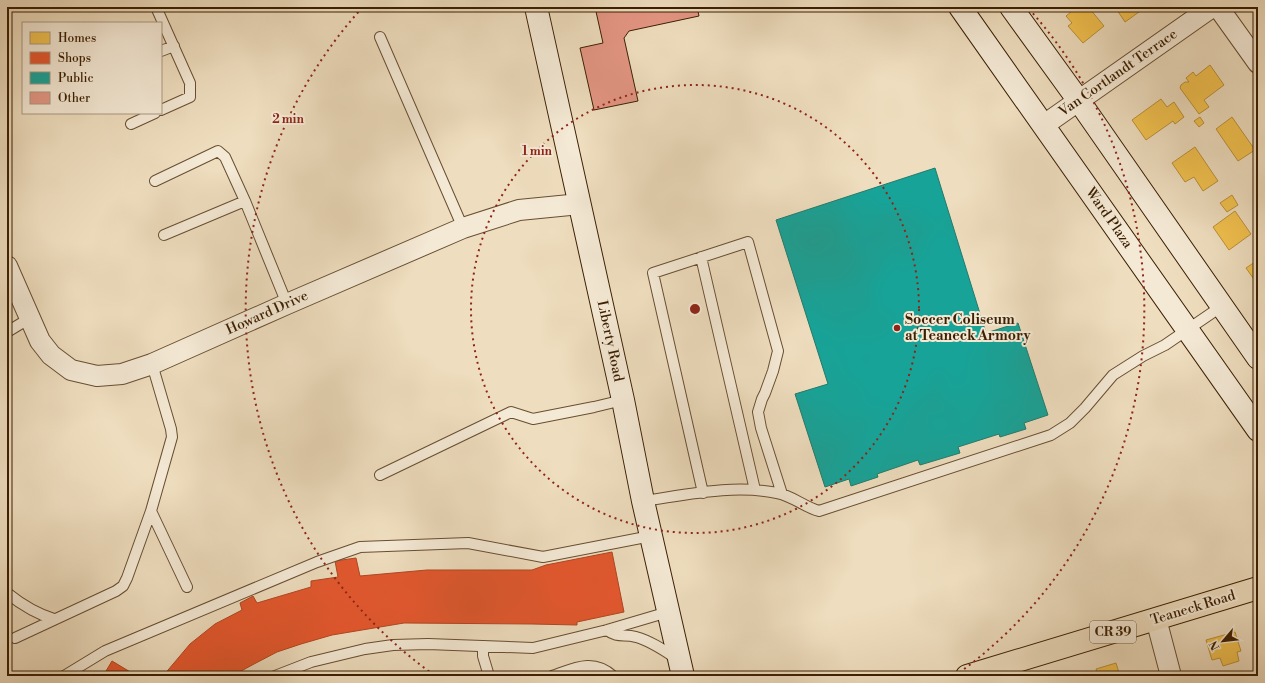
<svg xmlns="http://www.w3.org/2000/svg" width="1265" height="683" font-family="'Libre Bodoni',serif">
	<rect width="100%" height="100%" fill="#eeddbe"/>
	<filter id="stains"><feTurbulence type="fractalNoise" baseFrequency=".005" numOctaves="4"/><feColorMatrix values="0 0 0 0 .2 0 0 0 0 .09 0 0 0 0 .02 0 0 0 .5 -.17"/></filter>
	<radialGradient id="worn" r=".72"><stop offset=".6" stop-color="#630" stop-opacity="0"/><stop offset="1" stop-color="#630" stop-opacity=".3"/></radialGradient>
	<!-- homes -->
	<path fill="#f2c14e" stroke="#bb9037" d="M1077,7H1084L1088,11L1090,9L1104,26L1083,43L1068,26L1072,23L1066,16Z
		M1115,7H1146L1125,22Z
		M1210,65L1224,85L1204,100L1209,107L1199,114L1180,88L1181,85L1185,82H1189L1186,78L1193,72L1196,76Z
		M1161,99L1167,107L1174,102L1184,117L1175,124L1173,121L1146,140L1132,120Z
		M1200,117L1204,123L1199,127L1194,121Z
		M1232,117L1255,150L1238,161L1216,129Z
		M1195,147L1218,181L1203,191L1194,177L1185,182L1172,163Z
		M1232,195L1238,205L1227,212L1220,203Z
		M1235,211L1251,234L1229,250L1213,227Z
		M1258,260V285L1246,268Z
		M1235,632L1241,651L1237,652L1239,661L1223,666L1220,658L1212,660L1206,640Z
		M1116,663L1120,676H1098L1096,669Z"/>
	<!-- shops -->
	<path fill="#e4572e" stroke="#b14621" d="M612,552L624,612L577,622V625L532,624L404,623L332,635L301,644L277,652L254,664L243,670L236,676H163L190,644L215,624L242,610L240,603L253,596L257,603L311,587V581L338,577L335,561L356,558L360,576L427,570H532L546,565Z
		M112,661L137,676H103Z"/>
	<!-- public -->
	<path fill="#17a398" stroke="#227b6b" d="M935,168L986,333L1018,323L1048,415L1024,423L1026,429L1000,437L999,434L958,447L960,453L920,465L918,460L877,474L878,477L851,486L849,479L825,487L795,394L828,384L776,220Z"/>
	<!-- building -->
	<path fill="#e49684" stroke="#3b1f02" d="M595,7H697L699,16L629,31L624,38L638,101L594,110L580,48L603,43Z"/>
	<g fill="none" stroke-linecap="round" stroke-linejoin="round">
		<!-- lane casing -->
		<g stroke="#684e31" stroke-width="12">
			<path id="lane" d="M156,7L190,83V97L161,110
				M380,37L463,228
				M161,51L174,46
				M131,124L155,113
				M155,181L218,151L225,157L245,201L287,304
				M164,235L245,201
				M701,257L755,490
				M7,332L30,318
				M152,364L171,429L172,437L151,511L187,587
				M380,475L511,412L533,419L594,407L623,400
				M703,493L653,273L748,242L778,351L773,371L765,393L762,399L758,412L761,428L782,494
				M643,501C686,495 733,484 777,493C793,496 804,507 819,511L1051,435L1070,423L1085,408L1113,375L1143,356L1165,345L1222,306
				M7,593C22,605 37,614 54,619
				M607,630C618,639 624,633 636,637C651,641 665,651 677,659
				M15,638L116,591L123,586L127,578L151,511
				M483,646V656L489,676
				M64,676L105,651L317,562L360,547L468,543L543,557L651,536
				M275,676L311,662L365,649L393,645L428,644L533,648L607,630L668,612
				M552,676C575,668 593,658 613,676
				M579,676L588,675L592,676"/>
		</g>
		<!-- street casing -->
		<g stroke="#684e31" stroke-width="22">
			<path id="street" d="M1218,7L1258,63
				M1044,125L1212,7
				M7,266L40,341L51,355L71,370L97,376L122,374L152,364L287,304L463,228L519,210L580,204
				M1156,619L1171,676"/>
		</g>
		<!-- secondary casing -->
		<g stroke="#3b1f02" stroke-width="24">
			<path id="secondary" d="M536,7L623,400L643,501L683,676
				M960,7L1258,430
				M1011,7L1079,101L1258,358"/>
		</g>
		<!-- primary casing -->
		<g stroke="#3b1f02" stroke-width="24">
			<path id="primary" d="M967,676L1258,588"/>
		</g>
		<!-- lane -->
		<use href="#lane" stroke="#f4e9d5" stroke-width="10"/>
		<!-- street -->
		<use href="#street" stroke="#f4e9d5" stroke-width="20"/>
		<!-- secondary -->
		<use href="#secondary" stroke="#f4e9d5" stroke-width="22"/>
		<!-- primary -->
		<use href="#primary" stroke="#eeddbe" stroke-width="22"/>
	</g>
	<!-- distance rings -->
	<g fill="none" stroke="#8f2418" stroke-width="2" stroke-dasharray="2 4">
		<circle cx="695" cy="309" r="224"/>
		<path d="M434 675A449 449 0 0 1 361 9M1029 9A449 449 0 0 1 956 675"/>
	</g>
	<!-- markers -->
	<circle fill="#8f2418" stroke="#f4e9d5" stroke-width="1.5" cx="897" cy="328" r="4"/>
	<g text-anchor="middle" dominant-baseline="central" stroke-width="4" stroke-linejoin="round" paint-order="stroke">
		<!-- shield labels -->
		<rect fill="#f4e9d5" stroke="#725c41" stroke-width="1" x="1090" y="621" width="46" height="22" rx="3"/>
		<g font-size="13" font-weight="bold" fill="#3b1f02">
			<text x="1113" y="632">CR 39</text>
		</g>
		<!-- street labels -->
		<g font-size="14" fill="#3b1f02" stroke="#f4e9d5">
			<text transform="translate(1118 73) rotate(-35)">Van Cortlandt Terrace</text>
			<text transform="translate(1109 218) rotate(55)">Ward Plaza</text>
			<text transform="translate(267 313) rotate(-24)">Howard Drive</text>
			<text transform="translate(610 341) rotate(78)">Liberty Road</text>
			<text transform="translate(1193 608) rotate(-17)">Teaneck Road</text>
		</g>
		<!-- poi labels -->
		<g font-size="14" font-weight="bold" fill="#3b1f02" stroke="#f4e9d5" text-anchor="start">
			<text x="905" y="320">Soccer Coliseum<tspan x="905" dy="16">at Teaneck Armory</tspan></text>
		</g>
	</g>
	<circle cx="695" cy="309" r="6" fill="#8f2418" stroke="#f4e9d5" stroke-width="2"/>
	<g font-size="12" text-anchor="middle" font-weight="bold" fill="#8f2418" stroke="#f4e9d5" stroke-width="4" stroke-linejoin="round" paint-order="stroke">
		<text x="288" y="123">2 min</text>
		<text x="537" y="155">1 min</text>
	</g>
	<!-- margin -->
	<rect width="1265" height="683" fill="none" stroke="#eeddbe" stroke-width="24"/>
	<rect x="8" y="8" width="1249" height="667" fill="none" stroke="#3b1f02" stroke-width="2"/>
	<rect x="12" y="12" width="1241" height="659" fill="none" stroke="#3b1f02"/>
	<!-- legend -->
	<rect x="22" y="22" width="140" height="92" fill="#f4e9d5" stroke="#aa9881"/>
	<rect x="30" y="32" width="20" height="12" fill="#f2c14e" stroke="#aa9881"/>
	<text x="58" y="42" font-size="12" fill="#3b1f02">Homes</text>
	<rect x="30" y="52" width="20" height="12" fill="#e4572e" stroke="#aa9881"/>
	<text x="58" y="62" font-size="12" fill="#3b1f02">Shops</text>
	<rect x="30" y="72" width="20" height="12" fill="#17a398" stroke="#aa9881"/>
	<text x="58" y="82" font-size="12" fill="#3b1f02">Public</text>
	<rect x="30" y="92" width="20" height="12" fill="#e49684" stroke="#aa9881"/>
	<text x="58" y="102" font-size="12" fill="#3b1f02">Other</text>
	<!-- north arrow -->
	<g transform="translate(1223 641) rotate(242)" stroke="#f4e9d5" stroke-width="3" paint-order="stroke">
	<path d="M0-3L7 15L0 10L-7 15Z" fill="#3b1f02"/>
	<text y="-6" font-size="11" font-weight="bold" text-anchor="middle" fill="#3b1f02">N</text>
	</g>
	<rect width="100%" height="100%" filter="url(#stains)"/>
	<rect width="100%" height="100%" fill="url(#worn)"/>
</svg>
